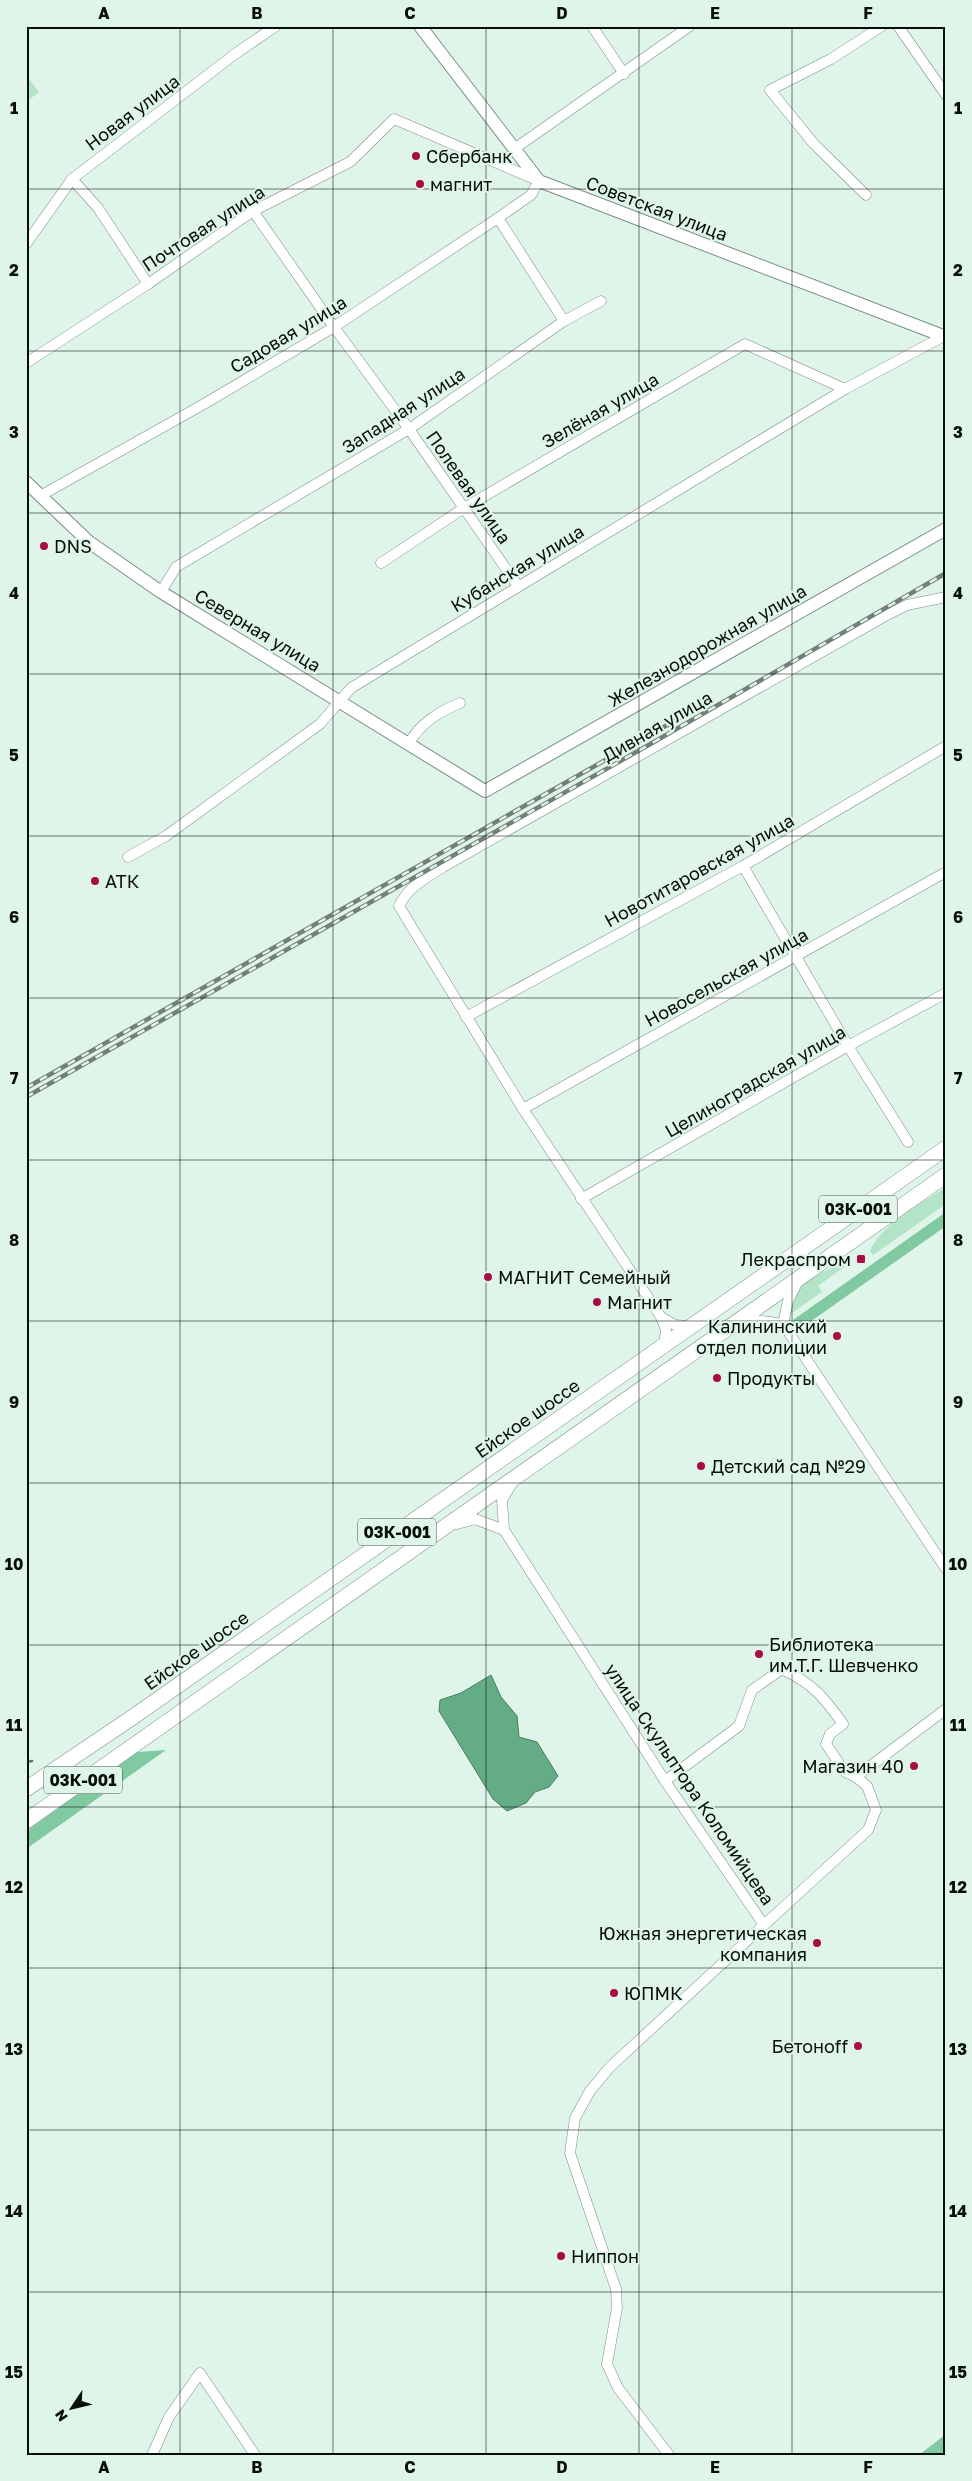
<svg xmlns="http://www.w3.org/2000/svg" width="972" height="2481" font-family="'Golos Text',sans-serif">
	<rect width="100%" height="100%" fill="#e0f5e9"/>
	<g fill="#b3e4c8">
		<polygon points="26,75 39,92 26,102"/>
		<path d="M946,1187V1204L873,1255L870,1251C880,1225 923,1202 946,1187Z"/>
		<path d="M846,1262L848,1264L818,1286L822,1292L789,1315C791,1309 791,1302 794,1296C801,1280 831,1268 846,1262Z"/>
	</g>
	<g fill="#80c9a1">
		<polygon points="946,1212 946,1226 800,1329 793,1320"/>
		<polygon points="166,1750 26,1849 26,1831 137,1752"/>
		<polygon points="946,2434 946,2455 919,2455"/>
	</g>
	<polygon fill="#64ac85" stroke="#487d60" points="491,1675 501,1697 517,1716 519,1737 537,1742 558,1776 549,1787 535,1792 526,1803 507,1811 493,1799 439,1711 440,1700 461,1693"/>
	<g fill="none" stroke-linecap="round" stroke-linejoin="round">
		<polyline stroke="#487d60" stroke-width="2.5" points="26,1762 32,1761"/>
		<g stroke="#7a8d82" stroke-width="11">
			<g id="minor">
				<polyline points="592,26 624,74"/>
				<polyline points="898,26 946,95"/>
				<polyline points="514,149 690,26"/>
				<polyline points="72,179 98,208 148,284"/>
				<polyline points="866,195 814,144 770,90 831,59 882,26"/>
				<polyline points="253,211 334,327 409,429 518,586"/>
				<polyline points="26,244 72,179 235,54 276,26"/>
				<polyline points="564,321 601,301"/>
				<polyline points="26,363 148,284 253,211 350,162 394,119 539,181 531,195 498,218 334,327 204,404 40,496"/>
				<polyline points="381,563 464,508 745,344 845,389"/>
				<polyline points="161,592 176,567 409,429 564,321 498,218"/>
				<path d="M409,743C421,723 438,712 460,703"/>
				<polyline points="128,857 166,836 320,724 351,688 845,389 944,336"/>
				<polyline points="743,866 848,1046 908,1142"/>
				<polyline points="466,1017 743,866 946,746"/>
				<polyline points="523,1109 946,872"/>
				<polyline points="581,1199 848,1046 946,993"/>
				<polyline points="661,1317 675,1325 690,1326"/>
				<polyline points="783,1324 788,1301 798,1281"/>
				<path d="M739,1326C752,1317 769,1322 783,1324L946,1569"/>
				<path d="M664,1345L666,1330L661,1317L523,1109L399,906C408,887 426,878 443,867L887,615L907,605L946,597"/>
				<polyline points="457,1524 475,1519 504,1530 665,1781 764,1925 610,2067 590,2091 575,2118 570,2153 616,2289 617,2308 607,2364 618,2388 669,2455"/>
				<polyline points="504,1530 502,1500 513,1482"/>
				<path d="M665,1781L739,1726L752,1690L782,1669C813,1684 823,1696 843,1724L830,1734L826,1744L845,1772L856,1777L946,1709"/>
				<polyline points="764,1925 868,1830 876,1810 867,1786 856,1777"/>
				<polyline points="152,2455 169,2417 200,2373 255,2455"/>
			</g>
		</g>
		<g stroke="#7a8d82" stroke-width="14">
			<g id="tertiary">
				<polyline points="420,26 539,181 946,337"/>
				<polyline points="26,482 89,542 161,592 485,791 946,529"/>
			</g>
		</g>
		<g stroke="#7a8d82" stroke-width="16">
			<g id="primary">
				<polyline points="26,1789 130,1719 946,1148"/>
				<polyline points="26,1821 946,1175"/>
			</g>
		</g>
		<use href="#minor" stroke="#fff" stroke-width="10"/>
		<use href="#tertiary" stroke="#fff" stroke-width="12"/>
		<use href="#primary" stroke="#fff" stroke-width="15"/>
		<g stroke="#728078" stroke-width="4.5">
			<g id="rail">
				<polyline points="26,1088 692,711"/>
				<polyline points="26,1097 654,742 946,573"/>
			</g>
		</g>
		<use href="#rail" stroke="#e0f5e9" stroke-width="2.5" stroke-dasharray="8" stroke-linecap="butt"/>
	</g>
	<path fill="none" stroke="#080f0b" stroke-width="1" stroke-opacity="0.55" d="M180,26V2455M333,26V2455M486,26V2455M639,26V2455M792,26V2455M26,189H946M26,351H946M26,513H946M26,674H946M26,836H946M26,998H946M26,1160H946M26,1321H946M26,1483H946M26,1645H946M26,1807H946M26,1968H946M26,2130H946M26,2292H946"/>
	<g fill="#a50d43" stroke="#e0f5e9" stroke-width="2">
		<circle cx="416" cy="156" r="5"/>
		<circle cx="420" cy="184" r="5"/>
		<circle cx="44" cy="546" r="5"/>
		<circle cx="95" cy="881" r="5"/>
		<rect x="856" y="1254" width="10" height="10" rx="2.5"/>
		<circle cx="488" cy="1277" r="5"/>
		<circle cx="597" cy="1302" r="5"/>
		<circle cx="837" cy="1336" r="5"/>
		<circle cx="717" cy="1378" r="5"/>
		<circle cx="701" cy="1466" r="5"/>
		<circle cx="759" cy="1654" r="5"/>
		<circle cx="914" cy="1766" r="5"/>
		<circle cx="817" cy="1943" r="5"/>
		<circle cx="614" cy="1993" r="5"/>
		<circle cx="858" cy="2046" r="5"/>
		<circle cx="561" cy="2256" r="5"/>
	</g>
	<g text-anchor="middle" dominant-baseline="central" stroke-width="4" stroke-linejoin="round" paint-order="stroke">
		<g fill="#e0f5e9" stroke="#49544e" stroke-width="1">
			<rect x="819" y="1195.5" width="78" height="27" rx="4"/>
			<rect x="358" y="1518.5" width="78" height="27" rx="4"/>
			<rect x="44" y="1766.5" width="78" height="27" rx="4"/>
		</g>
		<g font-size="16" font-weight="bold" fill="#080f0b">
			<text x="858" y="1209">03К-001</text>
			<text x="397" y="1532">03К-001</text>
			<text x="83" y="1780">03К-001</text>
		</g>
		<g font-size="18" fill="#080f0b" stroke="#e0f5e9">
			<text transform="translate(132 112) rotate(-37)">Новая улица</text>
			<text transform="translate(657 208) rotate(21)">Советская улица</text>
			<text transform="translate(203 228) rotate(-33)">Почтовая улица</text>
			<text transform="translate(288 334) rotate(-31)">Садовая улица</text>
			<text transform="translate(403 410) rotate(-33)">Западная улица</text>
			<text transform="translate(600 410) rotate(-30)">Зелёная улица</text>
			<text transform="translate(469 487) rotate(55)">Полевая улица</text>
			<text transform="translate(517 568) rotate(-31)">Кубанская улица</text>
			<text transform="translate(258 630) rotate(31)">Северная улица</text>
			<text transform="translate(707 645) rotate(-30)">Железнодорожная улица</text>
			<text transform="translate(657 726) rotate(-30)">Дивная улица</text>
			<text transform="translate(699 870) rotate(-29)">Новотитаровская улица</text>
			<text transform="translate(726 977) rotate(-29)">Новосельская улица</text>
			<text transform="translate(755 1081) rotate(-30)">Целиноградская улица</text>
			<text transform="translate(527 1418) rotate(-35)">Ейское шоссе</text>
			<text transform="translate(196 1650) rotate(-35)">Ейское шоссе</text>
			<text transform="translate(690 1784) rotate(56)">улица Скульптора Коломийцева</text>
		</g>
		<g font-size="18" fill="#080f0b" stroke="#e0f5e9" text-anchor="start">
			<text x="426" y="156">Сбербанк</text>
			<text x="430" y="184">магнит</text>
			<text x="54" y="546">DNS</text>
			<text x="105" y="881">АТК</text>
			<text x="851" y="1259" text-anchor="end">Лекраспром</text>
			<text x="498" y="1277">МАГНИТ Семейный</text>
			<text x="607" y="1302">Магнит</text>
			<text x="827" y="1326" text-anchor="end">Калининский<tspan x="827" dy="21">отдел полиции</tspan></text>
			<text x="727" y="1378">Продукты</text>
			<text x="711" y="1466">Детский сад №29</text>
			<text x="769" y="1644">Библиотека<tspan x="769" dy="21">им.Т.Г. Шевченко</tspan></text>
			<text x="904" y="1766" text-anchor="end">Магазин 40</text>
			<text x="807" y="1933" text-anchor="end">Южная энергетическая<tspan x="807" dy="21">компания</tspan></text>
			<text x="624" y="1993">ЮПМК</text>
			<text x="848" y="2046" text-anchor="end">Бетонoff</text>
			<text x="571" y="2256">Ниппон</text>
		</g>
	</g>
	<rect width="972" height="2481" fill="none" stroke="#e0f5e9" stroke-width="55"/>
	<g transform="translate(72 2408) rotate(235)" stroke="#e0f5e9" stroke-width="4" paint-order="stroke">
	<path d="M0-4L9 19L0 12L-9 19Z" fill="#080f0b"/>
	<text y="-8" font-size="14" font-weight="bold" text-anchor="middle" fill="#080f0b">N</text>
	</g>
	<rect x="28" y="28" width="916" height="2426" fill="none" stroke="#080f0b" stroke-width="2"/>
	<g font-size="16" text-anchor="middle" font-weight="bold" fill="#080f0b">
		<text x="104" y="19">A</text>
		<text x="257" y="19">B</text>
		<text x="410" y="19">C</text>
		<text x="562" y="19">D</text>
		<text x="715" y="19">E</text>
		<text x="868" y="19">F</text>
		<text x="14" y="114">1</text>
		<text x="958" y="114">1</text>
		<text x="14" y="276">2</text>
		<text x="958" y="276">2</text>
		<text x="14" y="438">3</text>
		<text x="958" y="438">3</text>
		<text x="14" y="599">4</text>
		<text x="958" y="599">4</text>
		<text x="14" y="761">5</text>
		<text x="958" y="761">5</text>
		<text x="14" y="923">6</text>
		<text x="958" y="923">6</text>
		<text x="14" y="1084">7</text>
		<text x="958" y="1084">7</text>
		<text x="14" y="1246">8</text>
		<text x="958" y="1246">8</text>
		<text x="14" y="1408">9</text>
		<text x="958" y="1408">9</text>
		<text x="14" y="1570">10</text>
		<text x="958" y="1570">10</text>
		<text x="14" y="1731">11</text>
		<text x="958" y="1731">11</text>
		<text x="14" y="1893">12</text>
		<text x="958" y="1893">12</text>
		<text x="14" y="2055">13</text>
		<text x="958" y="2055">13</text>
		<text x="14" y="2217">14</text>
		<text x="958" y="2217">14</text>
		<text x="14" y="2378">15</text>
		<text x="958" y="2378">15</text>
		<text x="104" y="2473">A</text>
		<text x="257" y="2473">B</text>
		<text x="410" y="2473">C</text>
		<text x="562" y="2473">D</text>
		<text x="715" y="2473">E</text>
		<text x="868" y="2473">F</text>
	</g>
</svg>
